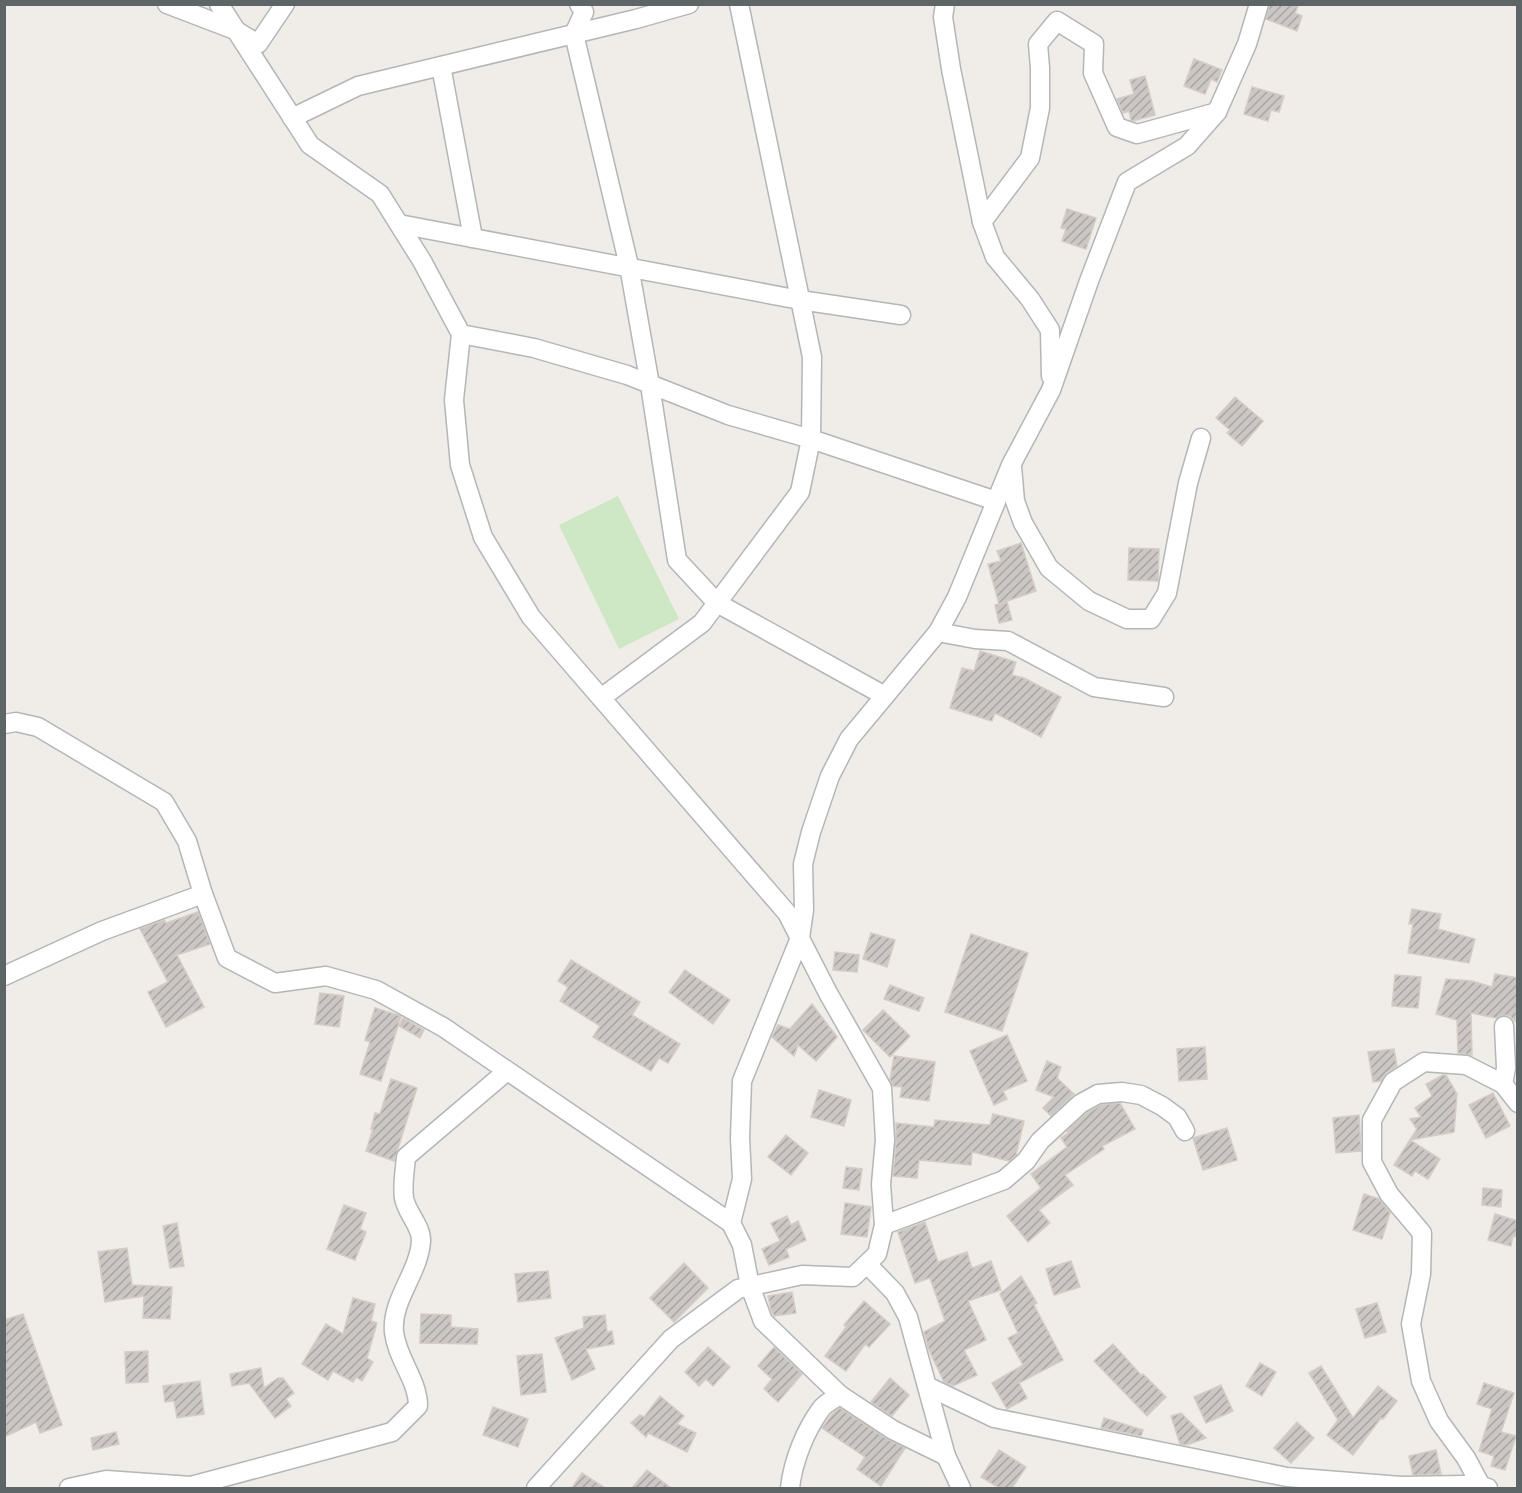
<svg xmlns="http://www.w3.org/2000/svg" width="1522" height="1493" font-family="'DejaVu Sans',sans-serif">
	<defs>
		<pattern id="building-hatch" width="6" height="6" patternUnits="userSpaceOnUse" patternTransform="scale(1.5)"><rect width="6" height="6" fill="#ccc7c4"/><path d="M-1 1l2-2M0 6l6-6M5 7l2-2" fill="none" stroke="#a9a5a3"/></pattern>
	</defs>
	<rect width="100%" height="100%" fill="#f0ece7"/>
	<polygon fill="#cee7c4" points="618,496 679,619 619,649 559,525"/>
	<g fill="url(#building-hatch)" stroke="#d5ccc5" stroke-width="1.5">
		<polygon points="1270,4 1299,4 1295,13 1302,16 1297,31 1266,19"/>
		<polygon points="1194,59 1222,70 1217,82 1211,79 1205,94 1184,86"/>
		<polygon points="1145,76 1155,115 1133,121 1131,120 1129,111 1123,113 1117,99 1134,94 1130,80"/>
		<polygon points="1252,87 1284,96 1279,112 1271,110 1268,121 1244,114"/>
		<polygon points="1067,209 1096,218 1086,249 1062,241 1066,229 1061,228"/>
		<polygon points="1235,397 1263,421 1242,446 1227,433 1230,430 1216,418"/>
		<polygon points="1021,543 1036,591 999,604 988,564 1001,561 997,551"/>
		<polygon points="1129,548 1159,549 1158,581 1128,580"/>
		<polygon points="1007,602 1012,620 999,623 995,605"/>
		<polygon points="980,651 1016,662 1012,675 1024,678 1061,697 1041,737 995,713 992,721 950,708 962,668 974,671"/>
		<polygon points="1412,909 1441,914 1438,929 1475,939 1469,963 1408,953 1413,924 1409,924"/>
		<polygon points="198,912 210,944 177,955 204,1007 166,1027 148,992 168,982 140,929 164,920 166,923"/>
		<polygon points="871,933 895,940 887,967 863,959"/>
		<polygon points="971,934 1028,953 1002,1031 945,1012"/>
		<polygon points="835,952 859,955 857,972 833,970"/>
		<polygon points="571,960 640,1002 632,1015 680,1044 668,1063 659,1058 651,1071 593,1037 600,1026 560,1001 568,987 558,981"/>
		<polygon points="685,970 730,1000 713,1024 669,992"/>
		<polygon points="1495,974 1518,978 1518,1007 1515,1021 1510,1016 1504,1015 1496,1018 1471,1013 1472,1055 1458,1053 1457,1020 1436,1014 1446,979 1472,981 1492,987"/>
		<polygon points="1395,975 1421,977 1418,1008 1392,1006"/>
		<polygon points="890,985 924,998 919,1011 884,999"/>
		<polygon points="320,993 344,996 339,1027 315,1024"/>
		<polygon points="812,1004 837,1037 816,1061 798,1045 794,1056 772,1037 778,1025 790,1029"/>
		<polygon points="375,1008 401,1016 381,1081 360,1074 370,1042 365,1040"/>
		<polygon points="883,1010 910,1036 890,1057 863,1030"/>
		<polygon points="403,1018 424,1030 420,1038 399,1026"/>
		<polygon points="1007,1035 1027,1081 1003,1091 1007,1099 994,1105 970,1051"/>
		<polygon points="1205,1047 1207,1079 1179,1081 1177,1049"/>
		<polygon points="1394,1049 1397,1066 1386,1073 1381,1081 1373,1082 1368,1052"/>
		<polygon points="894,1056 935,1062 929,1101 900,1097 902,1087 893,1086 890,1080"/>
		<polygon points="1047,1061 1061,1067 1057,1078 1074,1094 1051,1116 1043,1108 1054,1097 1036,1090"/>
		<polygon points="1443,1075 1446,1075 1457,1094 1454,1132 1410,1140 1440,1159 1428,1179 1415,1171 1412,1176 1394,1165 1417,1129 1410,1119 1421,1117 1415,1108 1432,1096 1426,1084"/>
		<polygon points="391,1079 417,1088 394,1161 366,1151 373,1129 371,1129 375,1113 380,1114"/>
		<polygon points="819,1090 851,1100 844,1126 811,1117"/>
		<polygon points="1493,1093 1510,1126 1486,1138 1469,1105"/>
		<polygon points="1120,1103 1135,1129 1102,1146 1104,1149 1065,1175 1073,1185 1039,1210 1050,1223 1028,1242 1007,1216 1041,1188 1031,1174 1067,1147 1061,1138 1069,1132 1067,1131 1087,1113 1101,1105"/>
		<polygon points="993,1114 1024,1121 1016,1155 1009,1161 972,1152 971,1165 919,1160 917,1178 893,1176 896,1141 896,1123 934,1127 935,1120 990,1125"/>
		<polygon points="1359,1115 1361,1151 1336,1153 1333,1118"/>
		<polygon points="1227,1128 1237,1160 1203,1170 1193,1138"/>
		<polygon points="786,1135 808,1153 791,1175 768,1157"/>
		<polygon points="846,1167 862,1169 859,1190 843,1188"/>
		<polygon points="1483,1188 1502,1190 1501,1207 1482,1205"/>
		<polygon points="1364,1194 1379,1199 1390,1213 1382,1239 1353,1230"/>
		<polygon points="845,1203 871,1207 867,1237 841,1234"/>
		<polygon points="344,1205 366,1213 360,1229 366,1232 355,1260 327,1249"/>
		<polygon points="1495,1214 1518,1221 1518,1237 1513,1236 1511,1246 1488,1240"/>
		<polygon points="787,1216 791,1225 798,1221 806,1240 786,1249 789,1257 769,1265 762,1249 780,1241 771,1223"/>
		<polygon points="925,1222 938,1262 967,1252 972,1268 991,1261 1001,1290 968,1301 986,1340 964,1350 977,1375 953,1386 944,1382 929,1350 924,1332 945,1321 930,1278 915,1283 898,1232"/>
		<polygon points="177,1223 184,1266 170,1268 163,1226"/>
		<polygon points="127,1248 132,1285 172,1287 170,1319 143,1318 144,1296 105,1302 98,1252"/>
		<polygon points="1071,1261 1080,1287 1054,1295 1046,1269"/>
		<polygon points="684,1263 708,1288 674,1322 650,1298"/>
		<polygon points="548,1271 551,1298 518,1302 515,1274"/>
		<polygon points="1021,1276 1037,1303 1034,1305 1063,1360 1019,1383 1027,1398 1007,1409 992,1383 1023,1365 1008,1338 1018,1333 1000,1294"/>
		<polygon points="792,1292 796,1313 774,1316 771,1310 768,1296"/>
		<polygon points="353,1298 375,1304 371,1321 377,1323 367,1358 373,1362 362,1381 356,1377 353,1382 333,1371 328,1380 302,1364 326,1324 343,1334"/>
		<polygon points="864,1301 890,1324 869,1347 865,1344 846,1371 825,1356 846,1327 844,1325"/>
		<polygon points="1377,1303 1386,1332 1365,1338 1356,1309"/>
		<polygon points="23,1314 62,1425 40,1433 36,1422 4,1437 4,1320"/>
		<polygon points="421,1314 451,1315 451,1327 478,1329 477,1344 420,1343"/>
		<polygon points="605,1315 607,1332 612,1331 614,1344 586,1349 595,1369 572,1380 555,1338 584,1328 583,1317"/>
		<polygon points="1113,1344 1142,1376 1143,1374 1166,1397 1147,1416 1094,1361"/>
		<polygon points="708,1347 730,1367 713,1386 706,1379 699,1386 685,1372"/>
		<polygon points="774,1347 802,1374 778,1402 764,1389 772,1379 758,1366"/>
		<polygon points="148,1351 148,1382 126,1383 125,1352"/>
		<polygon points="542,1354 546,1392 521,1395 517,1356"/>
		<polygon points="1260,1363 1276,1372 1262,1396 1246,1386"/>
		<polygon points="1321,1366 1353,1418 1378,1386 1397,1401 1383,1419 1381,1418 1353,1455 1327,1435 1338,1420 1309,1373"/>
		<polygon points="261,1368 264,1388 278,1378 283,1378 294,1393 286,1399 291,1406 275,1418 249,1383 232,1386 230,1374"/>
		<polygon points="890,1378 909,1395 892,1416 871,1402"/>
		<polygon points="200,1381 204,1414 177,1418 174,1401 165,1402 163,1386"/>
		<polygon points="1484,1383 1514,1393 1501,1432 1516,1436 1505,1470 1491,1466 1494,1456 1479,1451 1492,1409 1477,1404"/>
		<polygon points="1221,1385 1233,1411 1206,1423 1194,1397"/>
		<polygon points="660,1396 684,1416 677,1424 696,1433 687,1452 648,1433 646,1437 631,1423 640,1415 644,1417"/>
		<polygon points="493,1407 528,1419 518,1447 483,1435"/>
		<polygon points="840,1408 887,1439 905,1448 881,1486 857,1469 865,1457 822,1428 833,1413"/>
		<polygon points="1181,1413 1206,1438 1187,1445 1180,1444 1171,1416"/>
		<polygon points="1104,1418 1143,1430 1141,1436 1101,1428"/>
		<polygon points="1297,1422 1314,1438 1291,1463 1274,1448"/>
		<polygon points="116,1432 119,1444 93,1450 91,1438"/>
		<polygon points="999,1450 1026,1467 1012,1488 999,1488 981,1477"/>
		<polygon points="1436,1450 1441,1474 1413,1475 1409,1456"/>
		<polygon points="647,1470 671,1488 632,1488"/>
		<polygon points="582,1473 605,1488 572,1488"/>
	</g>
	<g fill="none" stroke-linecap="round" stroke-linejoin="round">
		<g stroke="#b2b7b9" stroke-width="21">
			<g id="minor">
				<polyline points="167,4 235,30 258,44 285,4"/>
				<polyline points="219,4 310,145 380,194 422,261 461,334 454,400 460,465 483,537 531,617 787,913 828,993 882,1088 885,1140 881,1184 884,1225 877,1254 853,1277 802,1275 738,1289 671,1339 536,1488"/>
				<polyline points="579,4 584,12 574,34 629,266 650,385 677,560 717,603 885,696"/>
				<polyline points="945,4 943,17 951,69 982,222 995,257 1030,299 1050,330 1051,376"/>
				<polyline points="441,66 473,238"/>
				<polyline points="292,118 358,86 636,19 689,4"/>
				<polyline points="982,222 1030,158 1040,108 1040,68 1038,44 1057,21 1094,44 1093,73 1117,127 1137,134 1217,112"/>
				<polyline points="399,224 800,300 901,315"/>
				<polyline points="461,334 534,348 627,375 728,415 811,439 996,501"/>
				<polyline points="1012,467 1015,501 1023,523 1049,568 1089,601 1127,619 1151,619 1167,593 1188,483 1201,438"/>
				<polyline points="938,632 975,639 1008,641 1094,687 1164,697"/>
				<polyline points="601,698 702,623 800,492 811,439 812,357 739,4"/>
				<polyline points="4,724 16,722 38,727 164,802 187,841 203,894 227,958 275,983 326,976 376,990 443,1027 731,1223 742,1179 740,1138 742,1081 800,938 804,910 803,864 811,832 830,776 849,739 938,632 957,597 1011,465 1051,390 1089,281 1127,182 1187,146 1217,112 1247,44 1259,4"/>
				<polyline points="4,976 102,931 203,894"/>
				<polyline points="1503,1084 1506,1068 1504,1026"/>
				<polyline points="731,1223 742,1245 750,1286 763,1321 840,1395 893,1430 946,1456"/>
				<polyline points="884,1225 1004,1180 1026,1161 1040,1141 1080,1104 1098,1094 1122,1092 1141,1095 1162,1106 1177,1117 1185,1131"/>
				<polyline points="867,1264 895,1293 908,1317 946,1456 961,1488"/>
				<polyline points="929,1387 994,1418 1287,1477 1401,1486 1465,1485 1481,1486 1488,1488"/>
				<path d="M191,1486L392,1432L418,1406C418,1380 397,1359 394,1332C391,1300 419,1273 421,1241C422,1227 406,1212 404,1198C402,1185 405,1170 406,1157L507,1071"/>
				<polyline points="1481,1486 1466,1458 1439,1421 1421,1381 1411,1324 1421,1274 1422,1233 1389,1194 1372,1162 1372,1120 1393,1082 1424,1062 1466,1065 1503,1084 1518,1103"/>
				<polyline points="69,1488 106,1480 191,1486 193,1488"/>
				<path d="M790,1488C793,1461 805,1431 821,1409C825,1403 834,1399 840,1395"/>
			</g>
		</g>
		<use href="#minor" stroke="#fff" stroke-width="18"/>
	</g>
	<rect width="1522" height="1493" fill="none" stroke="#5e6567" stroke-width="12"/>
</svg>
